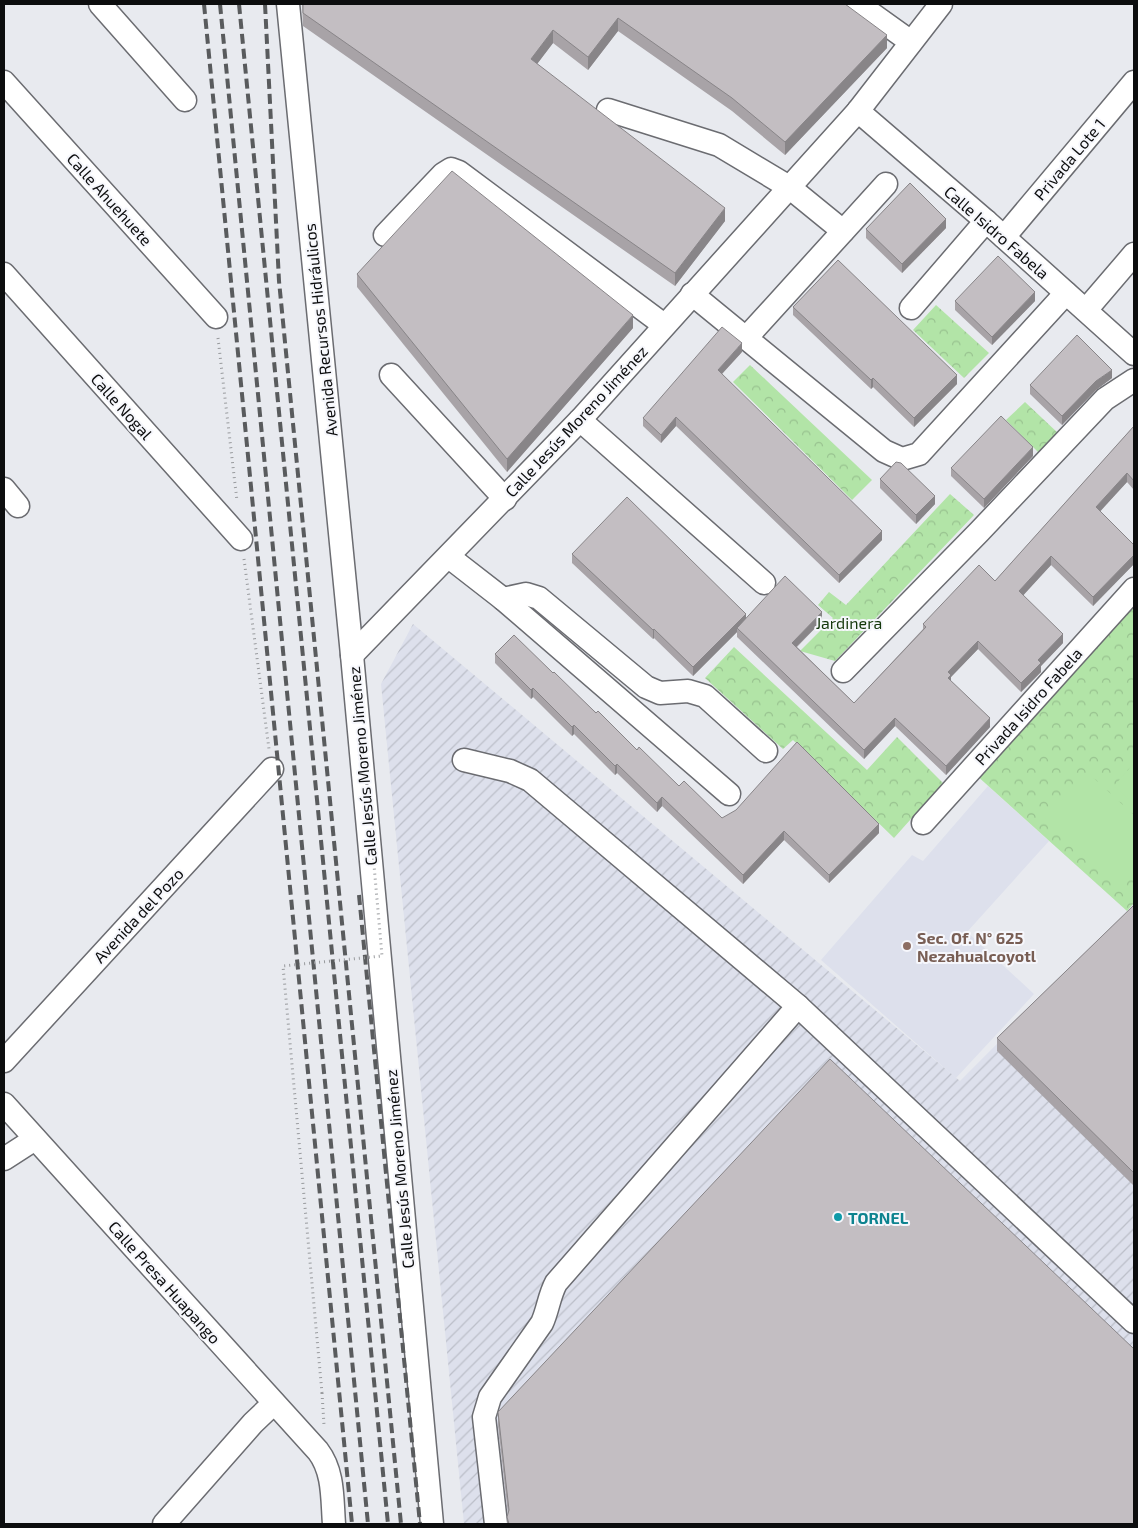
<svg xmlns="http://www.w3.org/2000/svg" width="1138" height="1528" font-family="'Exo 2',sans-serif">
	<defs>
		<pattern id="industrial-furrows" width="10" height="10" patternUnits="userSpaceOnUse" patternTransform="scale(1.25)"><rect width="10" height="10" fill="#dde0ec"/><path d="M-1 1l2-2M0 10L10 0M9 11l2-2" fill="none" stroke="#bcbfc9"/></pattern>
		<pattern id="park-crowns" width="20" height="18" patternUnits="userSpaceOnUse" patternTransform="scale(1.25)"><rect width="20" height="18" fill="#b2e4a7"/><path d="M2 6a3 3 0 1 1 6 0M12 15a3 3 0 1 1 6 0" fill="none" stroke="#98c28f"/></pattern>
	</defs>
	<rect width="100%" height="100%" fill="#e8eaef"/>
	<polygon fill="#dde0ec" points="988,786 1049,841 967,932 1034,994 956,1078 821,960 912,855 923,861"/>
	<polygon fill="url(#industrial-furrows)" points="413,624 960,1081 1134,906 1134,1524 464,1524 381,684"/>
	<g fill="url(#park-crowns)">
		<polygon points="936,305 989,353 964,378 913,330"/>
		<polygon points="750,365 872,480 852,500 733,382"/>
		<polygon points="1025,402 1059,434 1040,454 1006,420"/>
		<polygon points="950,494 974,515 835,661 800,651 833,618 818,605 829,592 846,605"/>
		<polygon points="1134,601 1134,903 1127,911 975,774"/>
		<polygon points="734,647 867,770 897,737 943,783 894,838 793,740 783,749 705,678"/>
	</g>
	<g fill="#b2e4a7">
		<polygon points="1134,763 1134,804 1114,786"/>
		<polygon points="1087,772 1134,815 1134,869 1119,885 1045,819"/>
	</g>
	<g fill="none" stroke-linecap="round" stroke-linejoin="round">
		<g stroke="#6b6c71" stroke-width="25">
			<g id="minor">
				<polyline points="100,4 185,100"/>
				<polyline points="288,4 352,655 432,1524"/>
				<polyline points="858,4 911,42"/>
				<polyline points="4,82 216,317"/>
				<polyline points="608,110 719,145 789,187 843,231"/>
				<polyline points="858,111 986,221 1134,354"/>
				<polyline points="385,235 443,174 451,169 459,172 664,325"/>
				<polyline points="1004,237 1134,82"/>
				<polyline points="4,274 241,539"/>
				<polyline points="692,294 884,451 902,459 919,454 1066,293"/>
				<polyline points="911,308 986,221"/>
				<polyline points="1086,310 1134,254"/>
				<polyline points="747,337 886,184"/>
				<polyline points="391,375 505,499"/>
				<polyline points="580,420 764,583"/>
				<polyline points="4,489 18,506"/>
				<polyline points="449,557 503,599 729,794"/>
				<polyline points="503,599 526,594 539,598 646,687 660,693 688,691 705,696 766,751"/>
				<polyline points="352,655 580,420 858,111 941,4"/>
				<polyline points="843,671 979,532 1105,399 1134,380"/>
				<polyline points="464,760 510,771 530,780 798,1006 1134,1322"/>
				<polyline points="923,823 1134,589"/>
				<polyline points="4,1061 272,769"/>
				<path d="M4,1104L318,1451C334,1472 332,1499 334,1524"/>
				<polyline points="4,1159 35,1139"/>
				<polyline points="164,1524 253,1423 274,1403"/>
				<path d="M496,1524L484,1417L490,1397L542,1323C548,1310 549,1296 556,1283L798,1006"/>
			</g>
		</g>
		<g stroke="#989a9d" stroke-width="3" stroke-dasharray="1 4" stroke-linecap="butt">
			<polyline points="218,338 237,501"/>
			<polyline points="244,559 269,749"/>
			<polyline points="322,1393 324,1425"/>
		</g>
		<use href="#minor" stroke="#fff" stroke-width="22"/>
		<g stroke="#595b5d" stroke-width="4" stroke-dasharray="10 5" stroke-linecap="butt">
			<polyline points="204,4 352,1524"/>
			<polyline points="220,4 368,1524"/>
			<polyline points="239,4 388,1524"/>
			<polyline points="265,4 279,281 401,1524"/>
			<polyline points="359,895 420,1524"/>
		</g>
		<polyline stroke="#989a9d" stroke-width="3" stroke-dasharray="1 4" stroke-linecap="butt" points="322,1393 283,966 382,956 363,740"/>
	</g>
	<g fill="#a8a3a7">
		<polygon points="302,4 845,4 887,48 785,155 732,111 618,31 588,70 553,43 537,64 725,221 675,286 303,26"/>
		<polygon points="946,228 902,273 866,238 866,229"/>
		<polygon points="357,274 633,328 507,472 357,287"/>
		<polygon points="955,301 1035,301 992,345 955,310"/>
		<polygon points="793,307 957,384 914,427 873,387 871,389 793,315"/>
		<polygon points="742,352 722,374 882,540 839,583 676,426 661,443 643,426 643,418"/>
		<polygon points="1112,378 1096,390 1062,425 1030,394 1030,385"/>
		<polygon points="1134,426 1134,490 1127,482 1100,511 1134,545 1134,564 1093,606 1051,565 1023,595 1063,643 1041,666 1041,672 1021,692 978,649 951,677 951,681 990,727 946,775 895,726 864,759 737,637 737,632 693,676 654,638 653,639 572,563 572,554 746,619 822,621 797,647 854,703 923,629 923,624 995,581"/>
		<polygon points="1033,456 984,508 951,476 951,468"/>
		<polygon points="880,479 935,504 916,524 880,488"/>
		<polygon points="495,654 553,673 637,750 679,786 722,818 879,833 829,883 784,840 743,884 662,806 657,812 617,773 615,775 574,734 572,736 533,697 531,699 495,663"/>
		<polygon points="1134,905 1134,1186 997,1051 997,1038"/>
		<polygon points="498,1412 1134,1524 507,1524 508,1514 498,1425"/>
	</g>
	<g fill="#888588">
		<polygon points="618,18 618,31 588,70 588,57"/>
		<polygon points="553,30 553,43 531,72 531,59"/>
		<polygon points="887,35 887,48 785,155 785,142"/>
		<polygon points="725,208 725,221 675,286 675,273"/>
		<polygon points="946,219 946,228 902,273 902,264"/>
		<polygon points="1035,292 1035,301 992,345 992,337"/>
		<polygon points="633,315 633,328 507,472 507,459"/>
		<polygon points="742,343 742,352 718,378 718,370"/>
		<polygon points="1112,370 1112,378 1096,390 1062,425 1062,416 1096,381"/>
		<polygon points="957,375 957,384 914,427 914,418"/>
		<polygon points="873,378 873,387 871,389 871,380"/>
		<polygon points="676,417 676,426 661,443 661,435"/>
		<polygon points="1033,447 1033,456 984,508 984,499"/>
		<polygon points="1127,473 1127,482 1096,516 1096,507"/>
		<polygon points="935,496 935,504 916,524 916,515"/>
		<polygon points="882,531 882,540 839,583 839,575"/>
		<polygon points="1134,555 1134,564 1093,606 1093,597"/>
		<polygon points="1051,556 1051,565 1019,600 1019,591"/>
		<polygon points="822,612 822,621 792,651 792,643"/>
		<polygon points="746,614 746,623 737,628 737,632 693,676 693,667"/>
		<polygon points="654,629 654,638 653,639 653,630"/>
		<polygon points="1063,634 1063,643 1041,666 1041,672 1021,692 1021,683 1038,660"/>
		<polygon points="978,641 978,649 951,677 951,683 948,686 948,672"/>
		<polygon points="533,688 533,697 531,699 531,690"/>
		<polygon points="895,718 895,726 864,759 864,750"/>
		<polygon points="990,718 990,727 946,775 946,766"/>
		<polygon points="574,725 574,734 572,736 572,727"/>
		<polygon points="617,764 617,773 615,775 615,766"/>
		<polygon points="662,797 662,806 657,812 657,803"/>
		<polygon points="879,824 879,833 829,883 829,875"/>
		<polygon points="784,831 784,840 743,884 743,875"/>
	</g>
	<g fill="#c3bec2" stroke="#888588">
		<polygon points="303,4 845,4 887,35 785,142 732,98 618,18 588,57 553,30 531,59 725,208 675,273 303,13"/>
		<polygon points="452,171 633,315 507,459 357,274"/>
		<polygon points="910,183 946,219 902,264 866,229"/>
		<polygon points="998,256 1035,292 992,337 955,301"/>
		<polygon points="838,260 957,375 914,418 873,378 871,380 793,307"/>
		<polygon points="722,327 742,343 718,370 882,531 839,575 676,417 661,435 643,418"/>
		<polygon points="1077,335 1112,370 1096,381 1062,416 1030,385"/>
		<polygon points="1001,416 1033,447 984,499 951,468"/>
		<polygon points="1134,426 1134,481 1127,473 1096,507 1134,545 1134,555 1093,597 1051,556 1019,591 1063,634 1038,660 1041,663 1021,683 978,641 948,672 951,675 948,678 990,718 946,766 895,718 864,750 737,628 785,576 822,612 792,643 854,703 926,627 923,624 979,565 995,581"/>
		<polygon points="896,462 901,463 935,496 916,515 880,479"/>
		<polygon points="627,497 746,614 693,667 654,629 653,630 572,554"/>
		<polygon points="514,635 553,673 554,672 596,713 598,711 637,750 639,747 679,786 684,781 722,818 736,810 797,742 879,824 829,875 784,831 743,875 662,797 657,803 617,764 615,766 574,725 572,727 533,688 531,690 495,654"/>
		<polygon points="1134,905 1134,1173 997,1038"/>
		<polygon points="830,1059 1134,1349 1134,1524 509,1524 507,1517 509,1510 498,1412"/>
	</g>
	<circle fill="#8d6e63" stroke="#f6f7fc" stroke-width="2" cx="907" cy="946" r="5"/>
	<circle fill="#0f9aa8" stroke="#f6f7fc" stroke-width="2" cx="838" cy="1217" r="5"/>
	<g text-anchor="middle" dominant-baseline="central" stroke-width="4" stroke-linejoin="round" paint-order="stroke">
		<g font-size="16" fill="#0c0d0e" stroke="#f6f7fc">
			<text transform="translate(1069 159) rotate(-50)">Privada Lote 1</text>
			<text transform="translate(110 199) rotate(48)">Calle Ahuehuete</text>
			<text transform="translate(997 232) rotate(41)">Calle Isidro Fabela</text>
			<text transform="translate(320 330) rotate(-96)">Avenida Recursos Hidráulicos</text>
			<text transform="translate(122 406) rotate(48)">Calle Nogal</text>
			<text transform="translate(576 421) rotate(-47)">Calle Jesús Moreno Jiménez</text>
			<text transform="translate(1028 706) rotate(-48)">Privada Isidro Fabela</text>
			<text transform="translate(362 766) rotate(-95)">Calle Jesús Moreno Jiménez</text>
			<text transform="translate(138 915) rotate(-47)">Avenida del Pozo</text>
			<text transform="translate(399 1169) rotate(-95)">Calle Jesús Moreno Jiménez</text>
			<text transform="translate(165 1282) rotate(48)">Calle Presa Huapango</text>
		</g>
		<g font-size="16" fill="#14370b" stroke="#f6f7fc">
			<text x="849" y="622">Jardinera</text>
		</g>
		<g font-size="16" font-weight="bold" fill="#785e54" stroke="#f6f7fc" text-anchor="start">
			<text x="917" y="937">Sec. Of. N° 625<tspan x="917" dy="18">Nezahualcoyotl</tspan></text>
		</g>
		<g font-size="16" font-weight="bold" fill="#0d838f" stroke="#f6f7fc" text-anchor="start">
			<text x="848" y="1217">TORNEL</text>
		</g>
	</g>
	<rect width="1138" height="1528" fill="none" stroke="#0c0d0e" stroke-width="10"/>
</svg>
